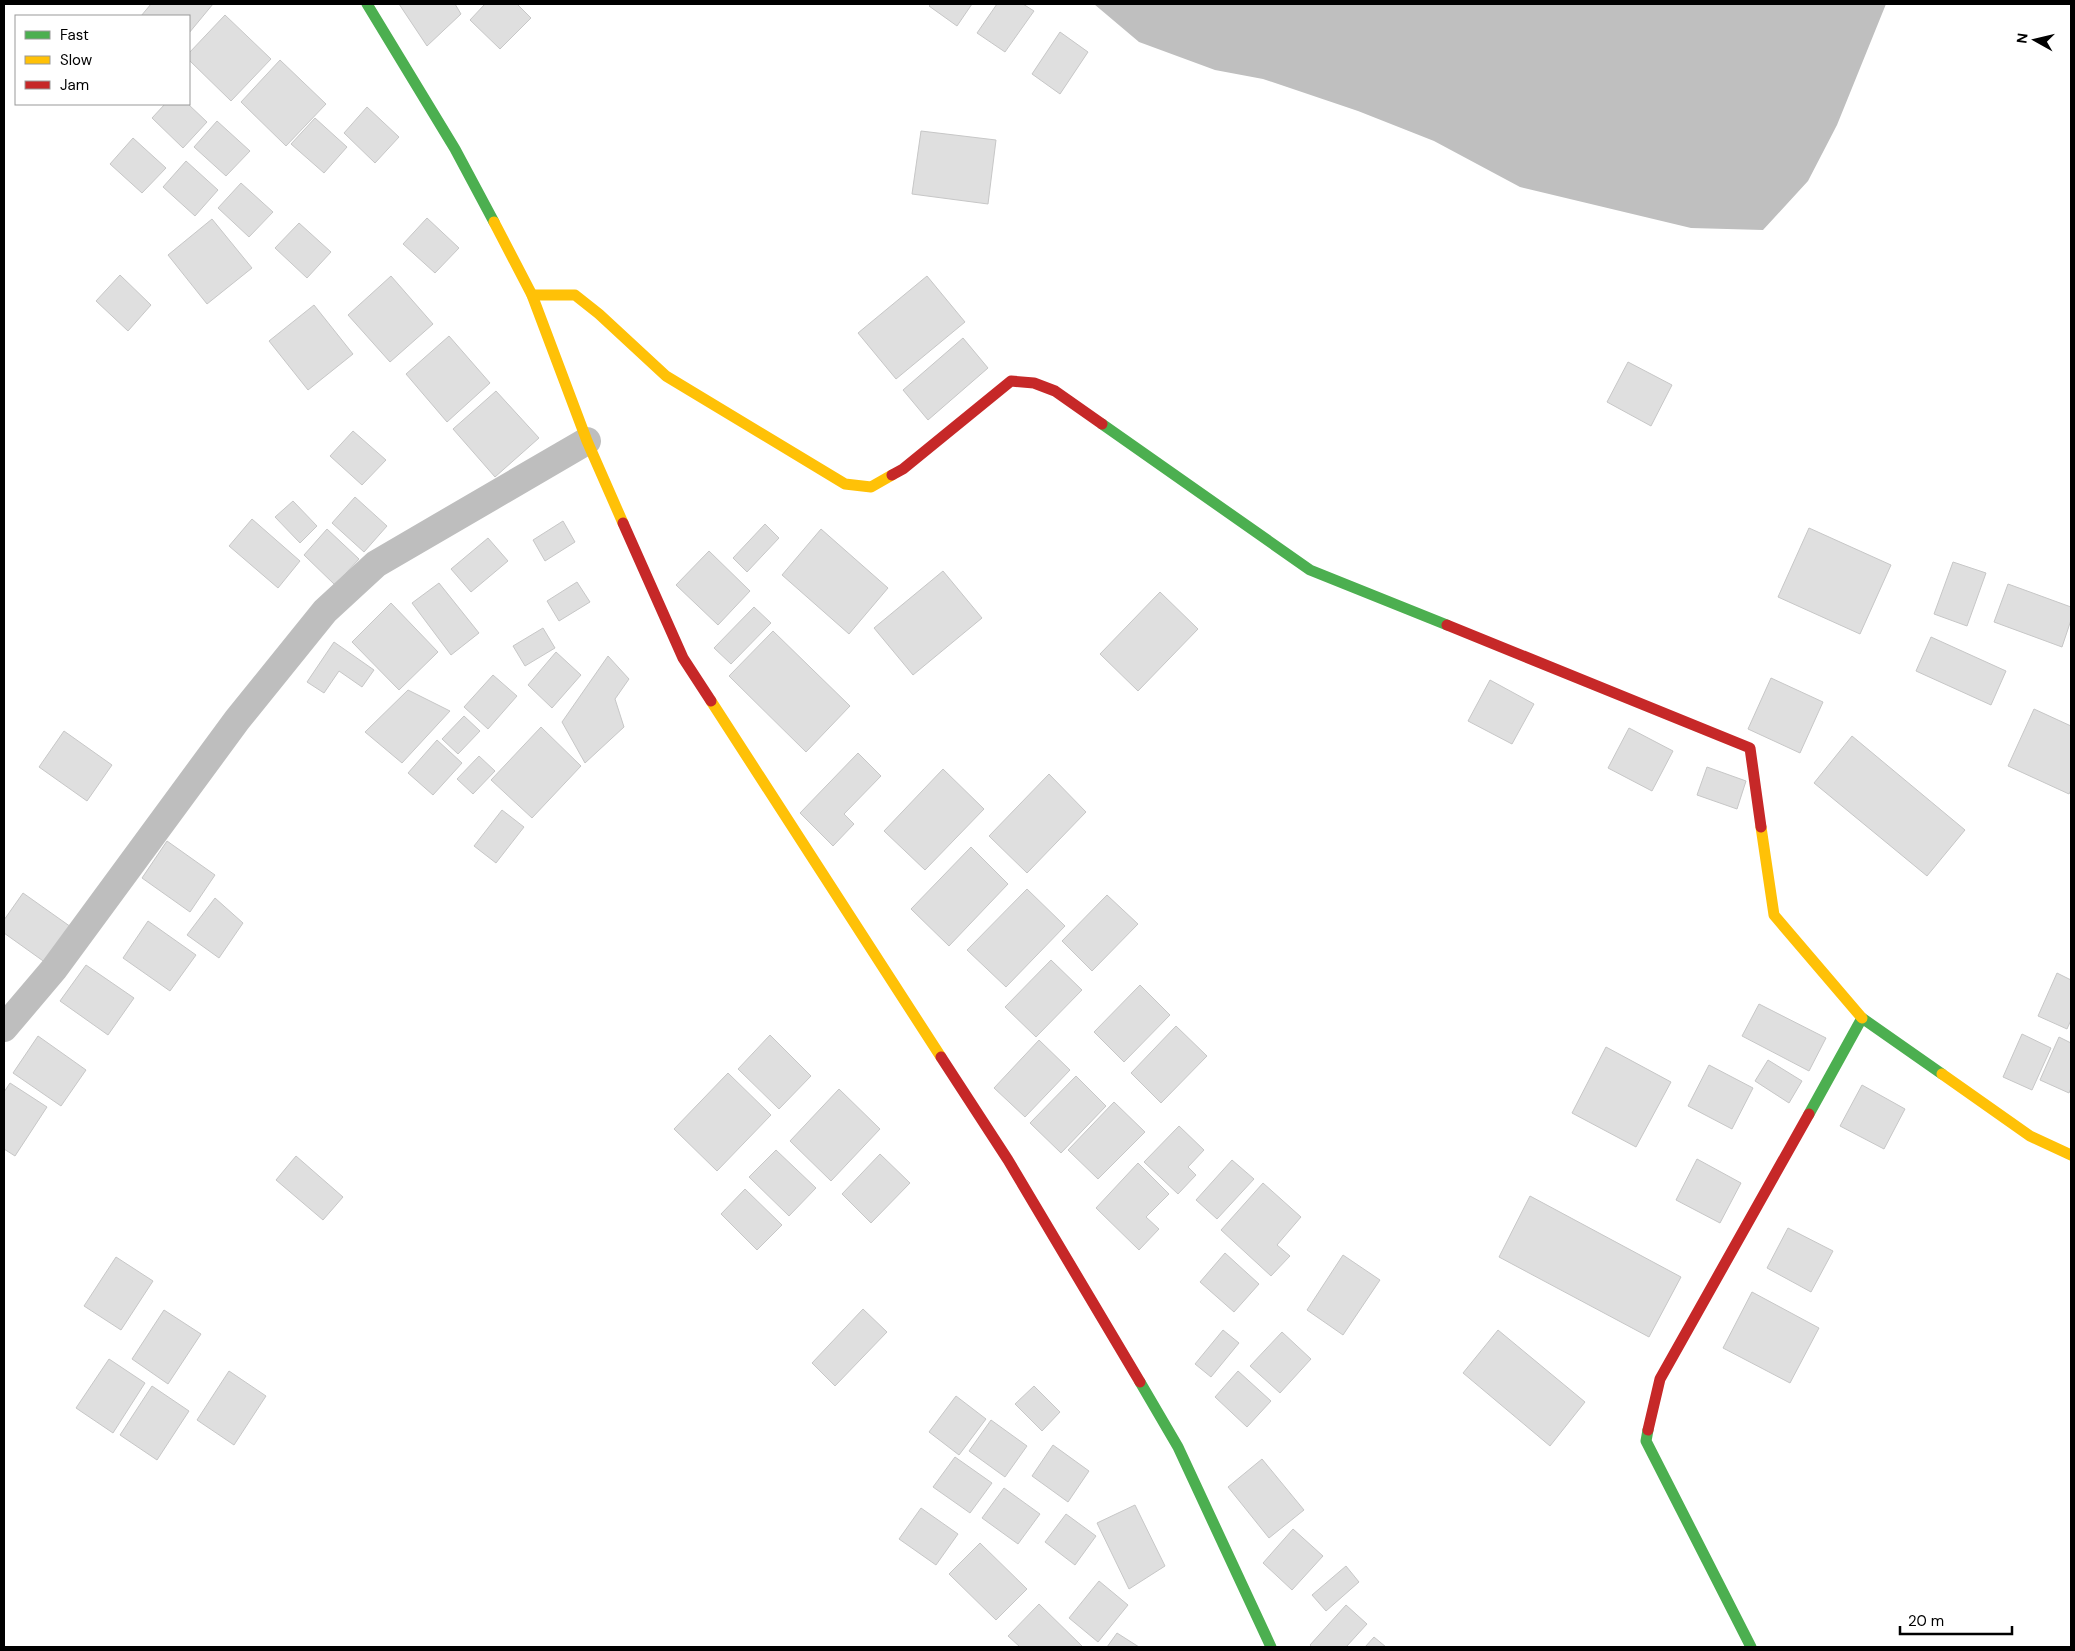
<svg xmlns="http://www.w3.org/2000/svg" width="2075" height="1651" font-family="'DM Sans',sans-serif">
	<rect width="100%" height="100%" fill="#fff"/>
	<polygon fill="#bfbfbf" points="1094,4 1886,4 1837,125 1808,181 1763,230 1691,228 1520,187 1434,141 1358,111 1263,79 1215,70 1139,42"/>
	<g fill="#dfdfdf" stroke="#c7c7c7">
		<polygon points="151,4 213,4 189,33 189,16 141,16"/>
		<polygon points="399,4 455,4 461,14 427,46"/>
		<polygon points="485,4 517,4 531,18 500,49 470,20"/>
		<polygon points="931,4 972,4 957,26 929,6"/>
		<polygon points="997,4 1023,4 1034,11 1005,52 977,33"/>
		<polygon points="225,15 271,59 231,101 189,60 189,53"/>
		<polygon points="1060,32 1088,52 1060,94 1032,74"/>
		<polygon points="280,60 326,104 286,146 241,102"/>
		<polygon points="165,104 188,104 207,122 183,148 152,118"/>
		<polygon points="367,107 399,137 375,163 344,133"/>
		<polygon points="315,118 347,147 324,173 291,144"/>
		<polygon points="217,121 250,151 226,176 194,147"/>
		<polygon points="921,131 996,140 988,204 912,194"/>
		<polygon points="133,138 166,168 142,193 110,164"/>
		<polygon points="186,161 218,190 195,216 163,187"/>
		<polygon points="241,183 273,212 249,237 218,208"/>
		<polygon points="427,218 459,248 435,273 403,244"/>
		<polygon points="212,219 252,268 207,304 168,255"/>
		<polygon points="299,223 331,252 307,278 275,248"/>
		<polygon points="120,275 151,305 128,331 96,301"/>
		<polygon points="391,276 433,324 390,362 348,315"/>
		<polygon points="927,276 965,322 896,379 858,333"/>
		<polygon points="314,305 353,354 308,390 269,341"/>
		<polygon points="449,336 490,383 447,422 406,374"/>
		<polygon points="963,338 988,368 928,420 903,390"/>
		<polygon points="1628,362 1672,385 1651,426 1607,402"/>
		<polygon points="496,391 539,438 495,477 453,429"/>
		<polygon points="353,431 386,460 362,485 330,456"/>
		<polygon points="355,497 387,526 364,552 332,523"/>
		<polygon points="293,501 317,526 300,543 275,517"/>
		<polygon points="252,519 300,561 278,588 229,546"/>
		<polygon points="563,521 575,542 545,561 533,540"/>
		<polygon points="765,524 779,538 747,572 733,558"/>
		<polygon points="1809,528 1891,565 1860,634 1778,597"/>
		<polygon points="327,529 359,559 335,585 304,555"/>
		<polygon points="821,529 888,588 849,634 782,575"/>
		<polygon points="488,538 508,561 471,592 451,569"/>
		<polygon points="709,551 750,591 718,625 676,585"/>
		<polygon points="1953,562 1986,573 1967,626 1934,614"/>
		<polygon points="943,571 982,618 913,675 874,628"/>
		<polygon points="577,582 590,602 559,621 547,601"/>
		<polygon points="439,583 479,633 451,655 412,603"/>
		<polygon points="2008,584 2071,607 2071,620 2062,647 1994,622"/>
		<polygon points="1160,592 1198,629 1138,691 1100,654"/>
		<polygon points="391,603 438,652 399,690 352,642"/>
		<polygon points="754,607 771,623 731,664 714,648"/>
		<polygon points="543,628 555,648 525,666 513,646"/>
		<polygon points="773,631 850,706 806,752 729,676"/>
		<polygon points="1931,637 2006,671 1991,705 1916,671"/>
		<polygon points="334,642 374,670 362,687 339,671 324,693 307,682"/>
		<polygon points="556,652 581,675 552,708 528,685"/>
		<polygon points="608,656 629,679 615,699 624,727 585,763 562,722"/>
		<polygon points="493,675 517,696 488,729 464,707"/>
		<polygon points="1771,678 1823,702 1800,753 1748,729"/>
		<polygon points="1490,680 1534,704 1512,744 1468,721"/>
		<polygon points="408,690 450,711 402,763 365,732"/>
		<polygon points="2034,709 2071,726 2071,790 2069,794 2008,766"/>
		<polygon points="464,716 480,731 458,754 442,739"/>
		<polygon points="541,727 581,766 532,818 491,780"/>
		<polygon points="1629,728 1673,751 1652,791 1608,768"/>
		<polygon points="64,731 112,765 87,801 39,767"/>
		<polygon points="1852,736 1965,830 1927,876 1814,783"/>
		<polygon points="437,740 462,763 433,795 408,773"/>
		<polygon points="858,753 881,776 844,814 854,824 833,846 800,813"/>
		<polygon points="479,756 495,771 473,794 457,779"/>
		<polygon points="1707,767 1746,781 1737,809 1697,795"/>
		<polygon points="943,769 984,809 925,870 884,831"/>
		<polygon points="1049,774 1086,812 1027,873 989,836"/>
		<polygon points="502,810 524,827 496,863 474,846"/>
		<polygon points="167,841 215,875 190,912 142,878"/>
		<polygon points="971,847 1008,884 949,946 911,909"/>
		<polygon points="1027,889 1065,926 1006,987 967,950"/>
		<polygon points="23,893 71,927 46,963 4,933 4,920"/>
		<polygon points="1107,895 1138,924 1092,971 1062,941"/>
		<polygon points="215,898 243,923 219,958 187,935"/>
		<polygon points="148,921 196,955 170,991 123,958"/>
		<polygon points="1051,960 1082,990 1036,1037 1005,1007"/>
		<polygon points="86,965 134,998 108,1035 60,1001"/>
		<polygon points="2057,973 2071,980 2071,1020 2067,1029 2038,1016"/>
		<polygon points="1140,985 1170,1015 1124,1062 1094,1032"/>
		<polygon points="1759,1004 1826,1038 1809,1071 1742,1036"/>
		<polygon points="1176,1026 1207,1056 1161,1103 1131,1073"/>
		<polygon points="2022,1034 2051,1048 2032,1090 2003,1077"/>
		<polygon points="770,1035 811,1076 779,1109 738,1069"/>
		<polygon points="38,1036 86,1070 61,1106 13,1073"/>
		<polygon points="2059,1037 2071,1043 2071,1088 2069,1093 2040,1080"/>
		<polygon points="1039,1040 1070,1070 1025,1117 994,1088"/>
		<polygon points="1606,1047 1671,1082 1636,1147 1572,1113"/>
		<polygon points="1768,1060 1802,1081 1789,1103 1755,1081"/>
		<polygon points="1709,1065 1753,1088 1732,1129 1688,1106"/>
		<polygon points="728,1073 771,1115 717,1171 674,1129"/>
		<polygon points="1076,1076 1106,1106 1061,1153 1030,1123"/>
		<polygon points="10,1083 47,1107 15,1156 4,1149 4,1092"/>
		<polygon points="1862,1085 1905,1109 1884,1149 1840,1126"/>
		<polygon points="839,1089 880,1129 831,1181 790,1141"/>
		<polygon points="1114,1102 1145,1132 1098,1179 1068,1150"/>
		<polygon points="1179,1126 1204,1150 1188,1167 1196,1175 1178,1194 1144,1162"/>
		<polygon points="776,1150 816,1188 789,1216 749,1177"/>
		<polygon points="880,1154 910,1183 871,1223 842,1194"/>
		<polygon points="296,1156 343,1197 323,1220 276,1180"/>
		<polygon points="1697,1159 1741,1183 1720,1223 1676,1200"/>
		<polygon points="1232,1160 1254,1179 1217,1219 1196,1200"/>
		<polygon points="1138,1163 1169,1194 1146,1217 1159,1229 1139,1250 1096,1208"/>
		<polygon points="1263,1183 1301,1217 1277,1245 1290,1256 1271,1276 1221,1230"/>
		<polygon points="745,1189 782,1225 757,1250 721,1214"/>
		<polygon points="1530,1196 1681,1277 1649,1337 1499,1257"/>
		<polygon points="1788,1228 1833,1251 1811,1292 1767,1268"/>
		<polygon points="1225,1253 1259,1284 1234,1312 1200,1282"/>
		<polygon points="1343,1255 1380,1280 1343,1335 1307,1310"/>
		<polygon points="116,1257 153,1281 121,1330 84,1306"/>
		<polygon points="1752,1292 1819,1328 1790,1383 1723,1348"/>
		<polygon points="863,1309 887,1332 835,1386 812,1363"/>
		<polygon points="164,1310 201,1334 168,1384 132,1359"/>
		<polygon points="1223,1330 1239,1343 1211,1377 1195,1364"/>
		<polygon points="1498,1330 1585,1402 1550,1446 1463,1373"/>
		<polygon points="1282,1332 1311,1359 1280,1393 1250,1366"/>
		<polygon points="109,1359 145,1383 113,1433 76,1408"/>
		<polygon points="229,1371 266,1396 234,1445 197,1420"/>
		<polygon points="1238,1371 1271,1401 1247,1427 1215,1397"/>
		<polygon points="152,1386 189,1411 157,1460 120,1435"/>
		<polygon points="1034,1386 1060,1412 1042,1431 1015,1404"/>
		<polygon points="956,1396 986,1419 959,1455 929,1432"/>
		<polygon points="991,1420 1027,1446 1005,1477 969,1451"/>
		<polygon points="1053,1445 1089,1471 1068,1502 1032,1476"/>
		<polygon points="955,1457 992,1483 970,1513 933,1487"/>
		<polygon points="1262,1459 1304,1510 1269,1538 1228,1487"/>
		<polygon points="1004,1488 1040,1514 1018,1544 982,1518"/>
		<polygon points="1135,1505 1165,1566 1129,1589 1097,1523"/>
		<polygon points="921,1508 958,1534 936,1565 899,1539"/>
		<polygon points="1066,1514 1096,1536 1075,1565 1045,1542"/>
		<polygon points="1293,1529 1323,1556 1292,1590 1263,1563"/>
		<polygon points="980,1543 1027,1589 996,1620 949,1574"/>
		<polygon points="1346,1566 1359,1582 1326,1611 1312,1595"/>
		<polygon points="1099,1581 1128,1605 1098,1642 1069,1618"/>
		<polygon points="1039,1604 1083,1647 1020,1647 1008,1636"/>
		<polygon points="1346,1605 1367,1624 1346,1647 1312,1647 1310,1645"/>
		<polygon points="1117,1633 1139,1647 1107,1647"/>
		<polygon points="1374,1637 1386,1647 1365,1647"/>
	</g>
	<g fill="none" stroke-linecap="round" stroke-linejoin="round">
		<polyline stroke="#bebebe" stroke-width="28" points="4,1028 54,969 237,720 325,611 376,564 587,441"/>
		<g stroke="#4caf50" stroke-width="11">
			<polyline points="367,4 455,149 494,222"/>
			<polyline points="1102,424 1310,570 1447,625"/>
			<polyline points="1809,1114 1862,1018 1942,1074"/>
			<polyline points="1140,1382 1178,1447 1271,1647"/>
			<polyline points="1648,1430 1646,1441 1751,1647"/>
		</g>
		<g stroke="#ffc107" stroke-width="11">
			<polyline points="494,222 532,295 587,441 623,523"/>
			<polyline points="532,295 575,295 599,314 666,376 845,484 871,487 892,475"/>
			<polyline points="711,701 941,1057"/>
			<polyline points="1761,827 1774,915 1862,1018"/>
			<polyline points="1942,1074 2030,1136 2071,1155"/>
		</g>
		<g stroke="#c62828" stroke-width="11">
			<polyline points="892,475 903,469 1011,381 1034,383 1055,391 1102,424"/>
			<polyline points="623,523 683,658 711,701"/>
			<polyline points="1447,625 1750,748 1761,827"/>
			<polyline points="941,1057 1008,1160 1140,1382"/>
			<polyline points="1648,1430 1660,1379 1809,1114"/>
		</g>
	</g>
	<rect width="2075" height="1651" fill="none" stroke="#000000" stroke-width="10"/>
	<rect x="15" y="15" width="175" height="90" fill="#ffffff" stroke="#999999"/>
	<rect x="25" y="31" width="25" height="8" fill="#4caf50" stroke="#999999"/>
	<text x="60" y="40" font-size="15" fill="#000000">Fast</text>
	<rect x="25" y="56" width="25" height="8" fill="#ffc107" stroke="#999999"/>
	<text x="60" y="65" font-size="15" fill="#000000">Slow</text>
	<rect x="25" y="81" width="25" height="8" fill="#c62828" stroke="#999999"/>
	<text x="60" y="90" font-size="15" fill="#000000">Jam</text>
	<g transform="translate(2035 40) rotate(278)" stroke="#ffffff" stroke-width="4" paint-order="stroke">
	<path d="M0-4L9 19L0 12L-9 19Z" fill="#000000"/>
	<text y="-8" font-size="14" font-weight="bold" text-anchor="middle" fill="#000000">N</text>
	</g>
	<path d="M1900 1626v8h112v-8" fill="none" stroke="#000000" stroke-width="2.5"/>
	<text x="1908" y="1626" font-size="15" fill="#000000" stroke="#ffffff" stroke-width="4" paint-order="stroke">20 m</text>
</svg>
